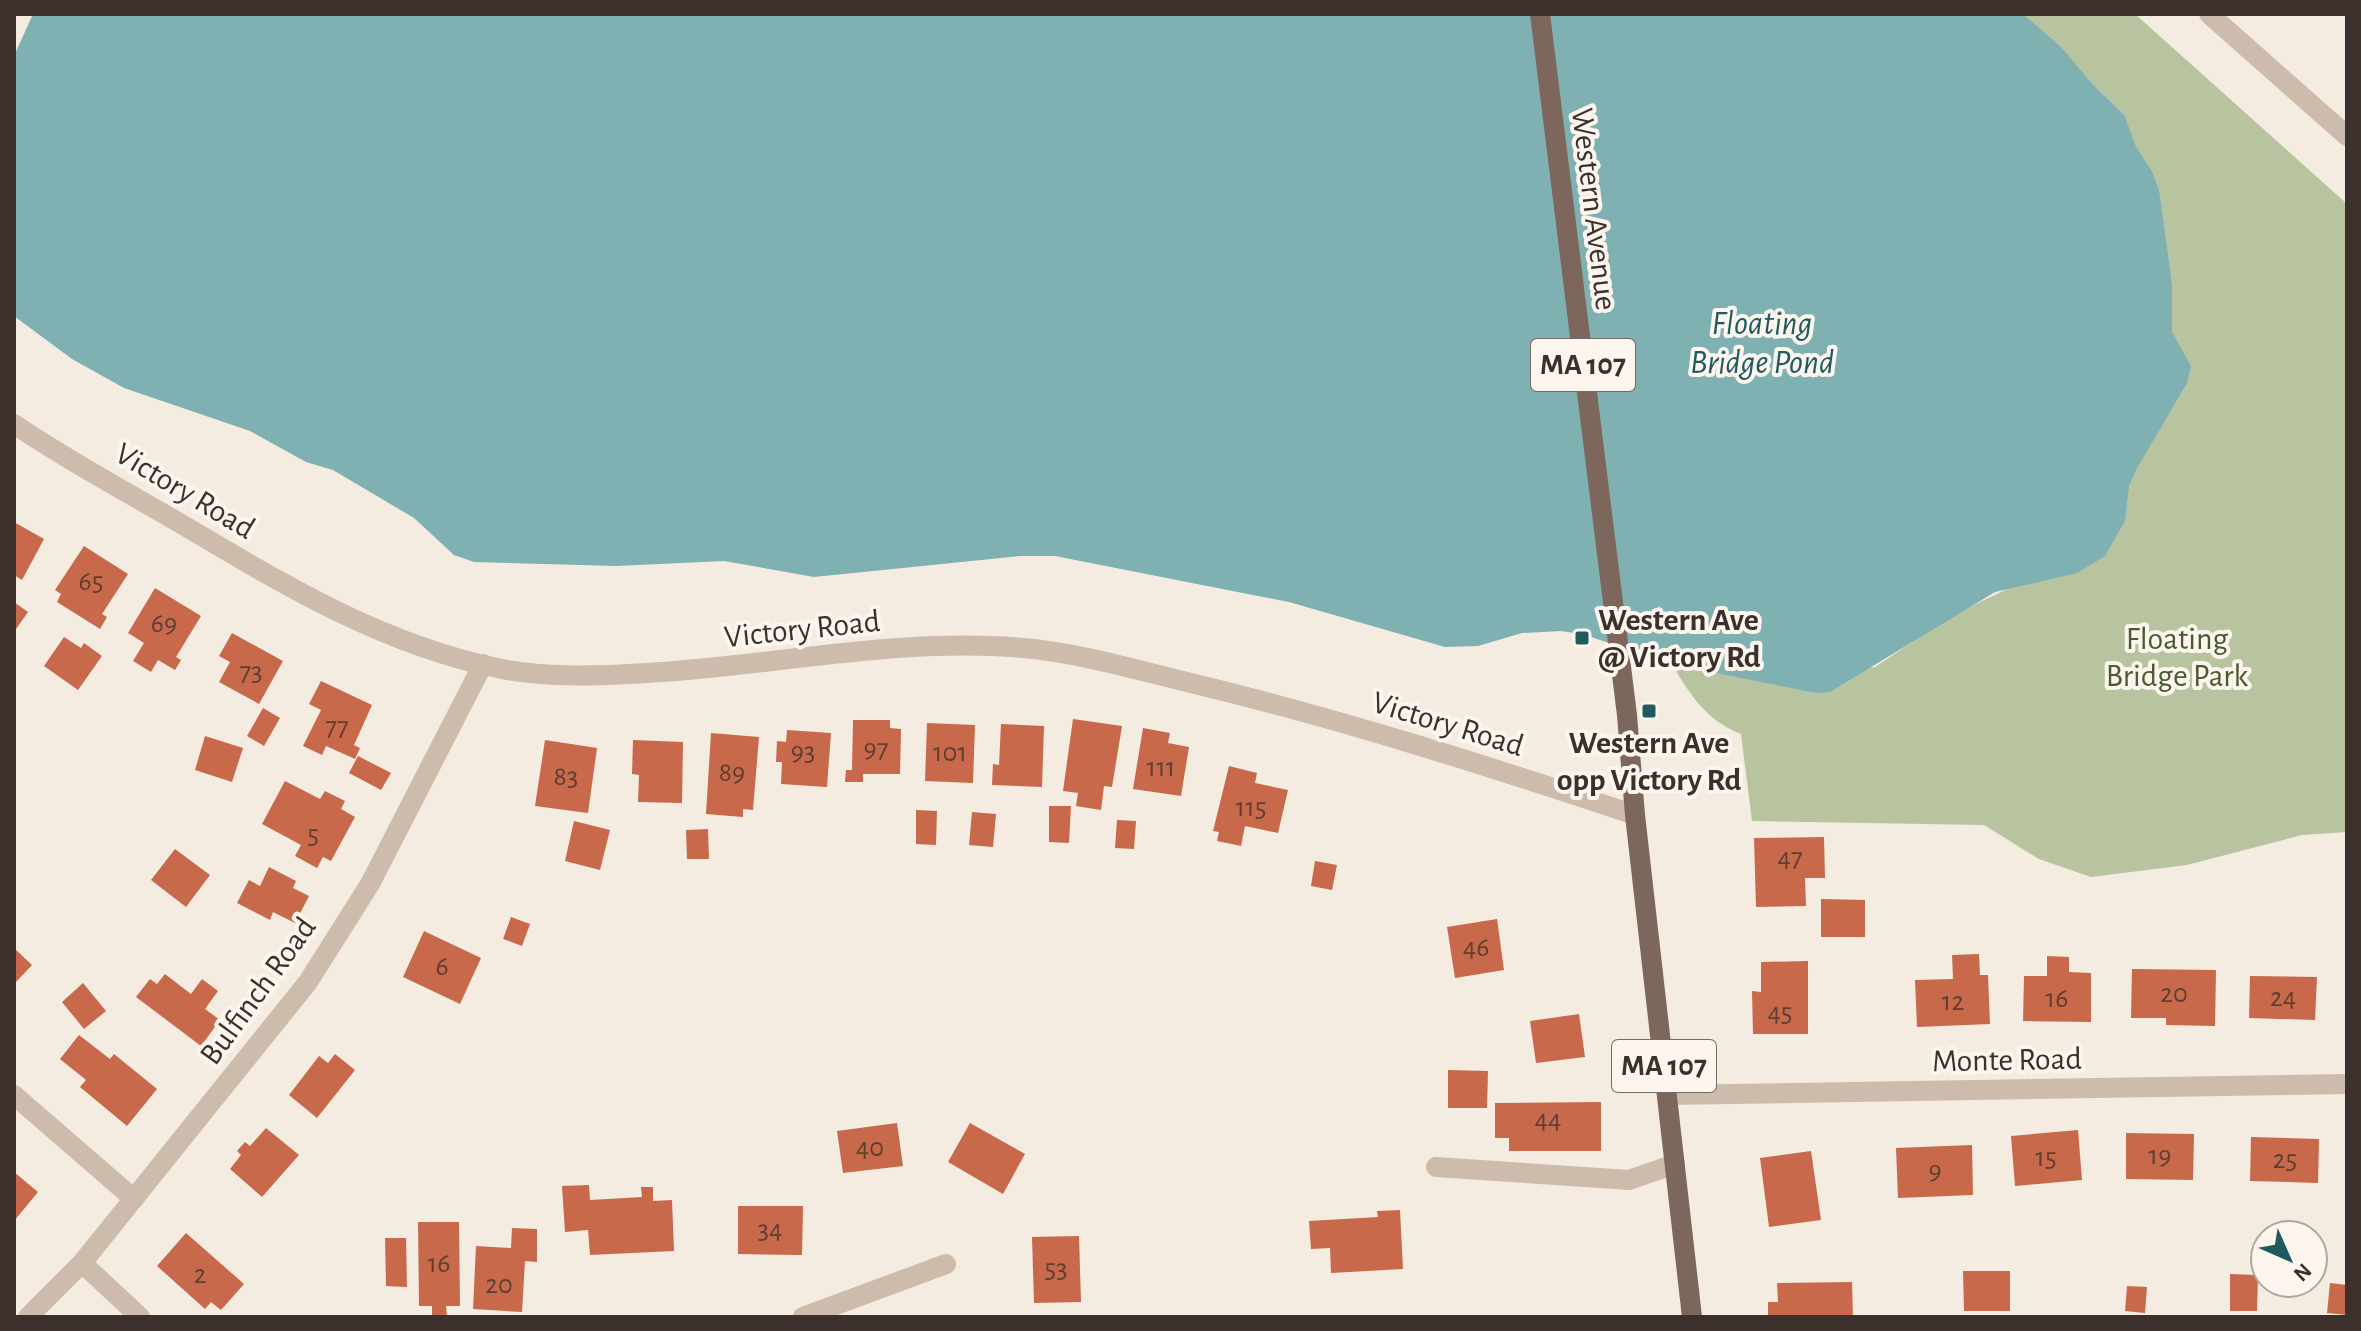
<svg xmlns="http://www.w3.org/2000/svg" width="2361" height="1331" font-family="'Alegreya Sans',sans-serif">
	<rect width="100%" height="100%" fill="#f4ebe1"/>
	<path fill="#b8c4a0" d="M1935,14H2135L2347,204V832L2302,835L2187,865L2091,877L2039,859L1984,825L1752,821L1741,734C1707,721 1690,695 1672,664L1766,681L1875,667L1955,614L2016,585L2172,285L2152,171L2136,146L2125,116Z"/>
	<polygon fill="#7fb0b2" points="33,14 2023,14 2061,47 2094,86 2125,116 2136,146 2152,171 2159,190 2172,284 2172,332 2191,366 2187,383 2136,470 2129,486 2125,521 2105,556 2077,573 1995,592 1830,692 1816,693 1672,664 1582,634 1561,631 1522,633 1478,646 1445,647 1289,602 1055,556 1020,556 814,577 724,561 616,566 474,562 454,555 414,518 333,470 306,462 250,431 124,388 72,359 14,316 14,56"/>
	<g fill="#c8694b">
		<polygon points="14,522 44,539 22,580 14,575"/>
		<polygon points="84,546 128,574 102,614 107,617 100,629 57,602 61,594 55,590"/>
		<polygon points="155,588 201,616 176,657 181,660 175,670 158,660 151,672 133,661 144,643 128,633"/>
		<polygon points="14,602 28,612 14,632"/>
		<polygon points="232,633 283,661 259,704 219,682 230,662 219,656"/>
		<polygon points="64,637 81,648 84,643 102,656 78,690 44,666"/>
		<polygon points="321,681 372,705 354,745 360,748 355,759 326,746 322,755 303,746 321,710 309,704"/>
		<polygon points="263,708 280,718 264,746 247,736"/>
		<polygon points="1073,719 1122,726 1112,787 1104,786 1101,810 1076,806 1078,793 1063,791"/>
		<polygon points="853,720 890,720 890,728 901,729 900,774 863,774 863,782 845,782 846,770 852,770"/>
		<polygon points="927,723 975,725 973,783 925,781"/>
		<polygon points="1001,724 1044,726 1042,787 992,785 993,764 999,765"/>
		<polygon points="1143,728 1170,733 1168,743 1189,747 1181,796 1133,789"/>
		<polygon points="787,730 831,733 827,787 781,784 782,762 776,762 777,741 786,742"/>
		<polygon points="711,733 759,737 753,810 743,809 743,817 706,814"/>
		<polygon points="205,736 243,748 232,782 195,770"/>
		<polygon points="545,740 597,748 588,813 535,806"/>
		<polygon points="633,740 683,742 682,803 638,802 639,775 632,774"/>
		<polygon points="358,756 391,773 381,790 349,773"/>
		<polygon points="1229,766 1257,773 1255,783 1288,790 1278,833 1245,826 1241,846 1217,841 1219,832 1213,831"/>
		<polygon points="285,781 320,799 325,791 345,801 341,809 355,817 331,861 323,857 317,868 295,856 301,845 262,824"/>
		<polygon points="1049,806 1071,806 1069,843 1049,842"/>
		<polygon points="916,810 937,811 936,845 916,844"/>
		<polygon points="972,812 996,814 993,847 969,845"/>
		<polygon points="1117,820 1136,821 1134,849 1115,848"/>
		<polygon points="574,821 610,830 600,870 565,861"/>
		<polygon points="708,829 709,859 687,859 686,830"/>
		<polygon points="1824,837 1825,878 1805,878 1806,906 1756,907 1754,838"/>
		<polygon points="175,849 210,875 186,907 151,880"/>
		<polygon points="1315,861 1337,865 1332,890 1311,886"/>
		<polygon points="269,867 296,881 293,888 309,896 295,923 273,912 270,920 237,903 249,880 260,886"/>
		<polygon points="1821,899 1865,900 1865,937 1821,937"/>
		<polygon points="511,917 530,924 522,946 503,939"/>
		<polygon points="1497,919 1504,970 1455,978 1447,927"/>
		<polygon points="424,931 481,958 460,1004 403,977"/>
		<polygon points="14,948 32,965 14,984"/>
		<polygon points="1979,954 1980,975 1988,975 1990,1024 1917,1027 1915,980 1953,979 1952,955"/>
		<polygon points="2047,956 2069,957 2069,972 2091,973 2091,1022 2023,1021 2024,976 2047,976"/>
		<polygon points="1808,961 1808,1034 1753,1034 1752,991 1761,992 1761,962"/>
		<polygon points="2132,969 2216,970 2215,1026 2166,1025 2166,1018 2131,1018"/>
		<polygon points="165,974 191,994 202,979 218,991 205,1009 220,1020 201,1046 136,997 150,979 157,984"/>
		<polygon points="2250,976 2317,977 2315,1020 2249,1018"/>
		<polygon points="83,983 106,1011 84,1029 62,1002"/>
		<polygon points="1579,1014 1585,1057 1536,1063 1530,1021"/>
		<polygon points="79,1035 110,1059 114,1054 157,1089 127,1126 80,1087 86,1080 60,1059"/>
		<polygon points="335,1054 355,1070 317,1118 289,1095 319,1056 328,1063"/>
		<polygon points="1448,1070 1488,1071 1487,1108 1448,1108"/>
		<polygon points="1601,1102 1601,1151 1509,1151 1509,1138 1495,1138 1495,1103"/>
		<polygon points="897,1123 903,1166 843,1173 837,1131"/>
		<polygon points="970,1123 1025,1154 1003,1194 948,1162"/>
		<polygon points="266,1128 299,1155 262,1197 230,1169 241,1155 237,1151 245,1142 250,1146"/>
		<polygon points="2078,1130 2082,1180 2015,1186 2011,1136"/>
		<polygon points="2126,1133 2194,1134 2193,1180 2126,1179"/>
		<polygon points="2251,1137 2319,1139 2318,1183 2250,1181"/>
		<polygon points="1972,1145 1973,1195 1898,1198 1896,1148"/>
		<polygon points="1811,1151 1821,1220 1769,1227 1760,1158"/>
		<polygon points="14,1172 38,1192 14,1221"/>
		<polygon points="589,1185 590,1200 642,1197 641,1187 653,1187 653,1201 672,1200 674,1251 590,1255 588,1230 565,1232 562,1186"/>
		<polygon points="738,1206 803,1206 802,1255 738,1254"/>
		<polygon points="1400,1210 1403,1269 1331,1273 1330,1248 1311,1249 1309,1221 1378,1217 1377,1211"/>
		<polygon points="418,1222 459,1222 460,1306 446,1306 447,1316 432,1316 432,1306 419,1306"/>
		<polygon points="512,1228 537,1229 537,1262 525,1261 522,1312 473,1309 476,1246 511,1248"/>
		<polygon points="186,1233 244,1284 221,1310 211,1302 205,1309 157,1266"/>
		<polygon points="1079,1236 1081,1302 1034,1303 1032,1237"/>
		<polygon points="385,1238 406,1238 407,1287 386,1286"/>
		<polygon points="1963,1271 2010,1271 2010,1311 1964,1311"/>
		<polygon points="2230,1274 2258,1275 2257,1311 2230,1311"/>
		<polygon points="1852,1282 1853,1317 1768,1317 1768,1302 1778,1302 1777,1283"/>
		<polygon points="2330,1283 2347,1285 2347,1315 2327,1313"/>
		<polygon points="2127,1286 2147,1287 2145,1313 2125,1311"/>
	</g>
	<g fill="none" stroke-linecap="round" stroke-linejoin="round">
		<g stroke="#cdbbac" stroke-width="20">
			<polyline points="2209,14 2347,136"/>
			<path d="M14,424C68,461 127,492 183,525C284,585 385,646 502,669C549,678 600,676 647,673C772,666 898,637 1023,648C1080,653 1136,670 1191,683C1341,719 1488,766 1635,815"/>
			<polyline points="14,1095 134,1199"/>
			<polyline points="1667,1095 2347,1084"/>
			<polyline points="1436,1167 1629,1180 1675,1164"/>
			<polyline points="82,1263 140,1317"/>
			<polyline points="28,1317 82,1263 308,982 370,884 483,664"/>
			<polyline points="803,1317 946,1264"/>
		</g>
		<polyline stroke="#7d675c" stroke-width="20" points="1540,14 1627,715 1635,815 1692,1317"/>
	</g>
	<g fill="#1f5a5e" stroke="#fbf5ee" stroke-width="3">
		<rect x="1574" y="630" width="16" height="16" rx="4"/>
		<rect x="1641" y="703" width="16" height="16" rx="4"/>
	</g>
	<g text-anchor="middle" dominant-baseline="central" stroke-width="8" stroke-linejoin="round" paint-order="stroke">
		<g font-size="28" fill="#5e3e33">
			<text x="91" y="582">65</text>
			<text x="164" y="624">69</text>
			<text x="251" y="672">73</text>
			<text x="337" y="727">77</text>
			<text x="876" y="749">97</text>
			<text x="803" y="752">93</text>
			<text x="950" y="753">101</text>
			<text x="1161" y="768">111</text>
			<text x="732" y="773">89</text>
			<text x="566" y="777">83</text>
			<text x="1251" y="808">115</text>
			<text x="313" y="835">5</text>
			<text x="1790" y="858">47</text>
			<text x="1476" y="948">46</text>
			<text x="442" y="967">6</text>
			<text x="2174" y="994">20</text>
			<text x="2283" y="998">24</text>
			<text x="2057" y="999">16</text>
			<text x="1953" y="1002">12</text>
			<text x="1780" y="1013">45</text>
			<text x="1548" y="1120">44</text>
			<text x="870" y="1148">40</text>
			<text x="2160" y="1156">19</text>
			<text x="2046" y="1158">15</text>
			<text x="2285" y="1160">25</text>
			<text x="1935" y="1171">9</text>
			<text x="770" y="1230">34</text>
			<text x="439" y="1264">16</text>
			<text x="1056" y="1269">53</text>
			<text x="200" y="1275">2</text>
			<text x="499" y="1285">20</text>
		</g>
		<g fill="#fbf5ee" stroke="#756b66" stroke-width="2">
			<rect x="1531" y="339" width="104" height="52" rx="6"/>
			<rect x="1612" y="1040" width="104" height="52" rx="6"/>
		</g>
		<g font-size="30" font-weight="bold" fill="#3b302b">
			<text x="1583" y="365">MA 107</text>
			<text x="1664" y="1066">MA 107</text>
		</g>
		<g font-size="32" fill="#3b302b" stroke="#fbf5ee">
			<text transform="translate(1594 209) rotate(83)">Western Avenue</text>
			<text transform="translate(185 491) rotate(31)">Victory Road</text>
			<text transform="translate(802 629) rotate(-6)">Victory Road</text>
			<text transform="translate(1448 724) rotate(17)">Victory Road</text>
			<text transform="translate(258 991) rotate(-54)">Bulfinch Road</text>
			<text transform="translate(2007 1060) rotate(-1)">Monte Road</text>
		</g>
		<g font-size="32" font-weight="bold" fill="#3b302b" stroke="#fbf5ee" text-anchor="start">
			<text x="1598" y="620">Western Ave<tspan x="1598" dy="37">@ Victory Rd</tspan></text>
			<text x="1649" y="743" text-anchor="middle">Western Ave<tspan x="1649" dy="37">opp Victory Rd</tspan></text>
		</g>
		<g font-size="32" fill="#4a5a2e" stroke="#fbf5ee">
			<text x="2177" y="639">Floating<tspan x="2177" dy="37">Bridge Park</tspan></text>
		</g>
		<g font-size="34" font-style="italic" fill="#1f5a5e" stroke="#fbf5ee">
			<text x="1762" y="324">Floating<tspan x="1762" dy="39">Bridge Pond</tspan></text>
		</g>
	</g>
	<rect width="2361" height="1331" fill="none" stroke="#3b302b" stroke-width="32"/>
	<g transform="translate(2289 1259) rotate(135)"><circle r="38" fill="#fbf5ee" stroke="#aea6a0" stroke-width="2"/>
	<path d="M0-6L14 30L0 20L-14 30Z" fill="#1f5a5e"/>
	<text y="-12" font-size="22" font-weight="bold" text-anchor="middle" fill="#3b302b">N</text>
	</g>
</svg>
